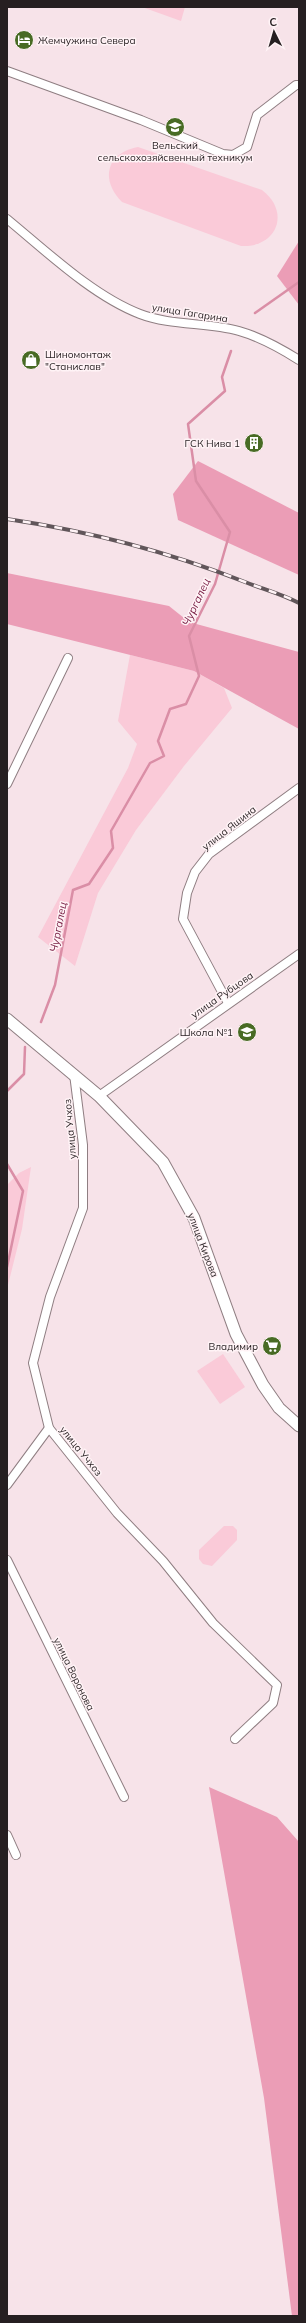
<svg xmlns="http://www.w3.org/2000/svg" width="306" height="2323" font-family="Mulish,sans-serif">
	<rect width="100%" height="100%" fill="#f7e3e9"/>
	<g fill="#facad8">
		<polygon points="142,7 185,7 181,21"/>
		<path d="M138,147L262,190C291,212 277,248 241,246L122,202C100,180 106,153 138,147Z"/>
		<polygon points="130,655 194,671 224,688 232,708 184,766 136,830 98,893 75,966 38,937 128,768 137,744 118,721"/>
		<polygon points="31,1167 22,1229 7,1289 7,1185 19,1173"/>
		<polygon points="223,1354 245,1387 220,1404 197,1371"/>
		<polygon points="224,1526 233,1526 237,1530 237,1540 212,1566 203,1564 199,1559 199,1550"/>
	</g>
	<g fill="#eb9db6">
		<polygon points="299,241 299,305 277,276"/>
		<polygon points="198,461 299,513 299,575 178,520 173,494"/>
		<polygon points="7,573 169,606 189,622 299,652 299,729 194,671 7,624"/>
		<polygon points="209,1787 277,1817 299,1842 299,2316 292,2316 264,2098"/>
	</g>
	<g fill="none" stroke-linecap="round" stroke-linejoin="round">
		<g stroke="#da8ea6" stroke-width="2.5">
			<polyline points="255,313 299,282"/>
			<polyline points="41,1022 55,985 73,890 89,884 113,848 111,831 150,763 164,756 158,741 170,709 186,704 199,676 189,636 215,584 230,532 196,481 188,424 225,391 222,377 231,351"/>
			<polyline points="7,1091 24,1074 25,1047"/>
			<polyline points="7,1164 23,1191 7,1267"/>
		</g>
		<g stroke="#8f7e82" stroke-width="10">
			<g id="street">
				<polyline points="7,71 141,120 223,154 233,155 247,147 257,115 296,85 299,85"/>
				<path d="M7,219C46,251 93,296 140,314C171,326 207,322 239,331C260,337 280,348 299,360"/>
				<polyline points="7,784 68,658"/>
				<polyline points="228,1003 183,919 187,893 195,872 209,854 299,788"/>
				<polyline points="74,1074 83,1145 83,1208 50,1297 33,1363 49,1428 117,1513 163,1561 213,1623 277,1685 273,1703 235,1739"/>
				<polyline points="99,1096 299,954"/>
				<polyline points="7,1485 49,1428"/>
				<polyline points="7,1560 124,1797"/>
				<polyline points="7,1835 16,1855"/>
			</g>
		</g>
		<g stroke="#8f7e82" stroke-width="13">
			<polyline id="secondary" points="7,1019 99,1096 163,1162 194,1218 236,1334 263,1385 279,1408 299,1426"/>
		</g>
		<use href="#street" stroke="#fff" stroke-width="8"/>
		<use href="#secondary" stroke="#fff" stroke-width="11"/>
		<g stroke="#61565a" stroke-width="4">
			<path id="rail" d="M7,519C88,531 169,552 245,582C263,589 282,594 299,603"/>
		</g>
		<use href="#rail" stroke="#fff3f6" stroke-width="2.5" stroke-dasharray="8" stroke-linecap="butt"/>
	</g>
	<defs>
		<g id="hotel-disc" transform="scale(1)"><circle r="9.5" fill="#486b24" stroke="#fff3f6"/><path d="M-6-4.5h1.5V1H6V5H4.5V3h-9V5H-6ZM-4 0a1.8 1.8 0 1 1 3.6 0ZM.5 0V-2.5h3Q6-2.5 6 0Z" fill="#fff"/></g>
		<g id="university-disc" transform="scale(1)"><circle r="9.5" fill="#486b24" stroke="#fff3f6"/><path d="M0-5L7-2L0 1L-7-2ZM-4 1L0 2.5L4 1V4Q0 6-4 4Z" fill="#fff"/></g>
		<g id="shop-disc" transform="scale(1)"><circle r="9.5" fill="#486b24" stroke="#fff3f6"/><path d="M-5-2.5h2.3a2.7 3.5 0 0 1 5.4 0H5L5.5 6h-11ZM-1.5-2.5h3a1.5 2.3 0 0 0-3 0Z" fill="#fff"/></g>
		<g id="building-disc" transform="scale(1)"><circle r="9.5" fill="#486b24" stroke="#fff3f6"/><path d="M-4-6H4V6H1V3H-1V6H-4ZM-2.5-4.3h1.7v1.8h-1.7ZM.8-4.3h1.7v1.8H.8ZM-2.5-1h1.7V.8h-1.7ZM.8-1h1.7V.8H.8Z" fill="#fff"/></g>
		<g id="school-disc" transform="scale(1)"><circle r="9.5" fill="#486b24" stroke="#fff3f6"/><path d="M0-5L7-2L0 1L-7-2ZM-4 1L0 2.5L4 1V4Q0 6-4 4Z" fill="#fff"/></g>
		<g id="supermarket-disc" transform="scale(1)"><circle r="9.5" fill="#486b24" stroke="#fff3f6"/><path d="M-6-5.5h2.5l.6 2H6L4.5 2H-2.5L-4.4-4H-6ZM-1.5 3.2a1.3 1.3 0 1 0 .1 0ZM3 3.2a1.3 1.3 0 1 0 .1 0Z" fill="#fff"/></g>
	</defs>
	<g fill-rule="evenodd">
		<use href="#hotel-disc" x="24" y="40"/>
		<use href="#university-disc" x="175" y="127"/>
		<use href="#shop-disc" x="31" y="360"/>
		<use href="#building-disc" x="254" y="443"/>
		<use href="#school-disc" x="247" y="1032"/>
		<use href="#supermarket-disc" x="272" y="1346"/>
	</g>
	<g text-anchor="middle" dominant-baseline="central" stroke-width="3" stroke-linejoin="round" paint-order="stroke">
		<g font-size="10" fill="#261f21" stroke="#fff3f6" text-anchor="end">
			<text x="38" y="40" text-anchor="start">Жемчужина Севера</text>
			<text x="175" y="145" text-anchor="middle">Вельский<tspan x="175" dy="12">сельскохозяйсвенный техникум</tspan></text>
			<text x="45" y="354" text-anchor="start">Шиномонтаж<tspan x="45" dy="12">"Станислав"</tspan></text>
			<text x="240" y="443">ГСК Нива 1</text>
			<text x="233" y="1032">Школа №1</text>
			<text x="258" y="1346">Владимир</text>
		</g>
		<g font-size="10" fill="#261f21" stroke="#fff3f6">
			<text transform="translate(190 313) rotate(9)">улица Гагарина</text>
			<text transform="translate(229 828) rotate(-38)">улица Яшина</text>
			<text transform="translate(222 995) rotate(-35)">улица Рубцова</text>
			<text transform="translate(70 1129) rotate(-95)">улица Учхоз</text>
			<text transform="translate(203 1245) rotate(69)">улица Кирова</text>
			<text transform="translate(81 1451) rotate(51)">улица Учхоз</text>
			<text transform="translate(74 1674) rotate(64)">улица Воронова</text>
		</g>
		<g font-size="11" font-style="italic" fill="#7a2146" stroke="#fff3f6">
			<text transform="translate(196 602) rotate(-65)">Чургалец</text>
			<text transform="translate(58 927) rotate(-79)">Чургалец</text>
		</g>
	</g>
	<rect width="306" height="2323" fill="none" stroke="#261f21" stroke-width="16"/>
	<g transform="translate(274 32) rotate(355)" stroke="#fff3f6" stroke-width="3" paint-order="stroke">
	<path d="M0-3L7 15L0 10L-7 15Z" fill="#261f21"/>
	<text y="-6" font-size="11" font-weight="bold" text-anchor="middle" fill="#261f21">С</text>
	</g>
</svg>
